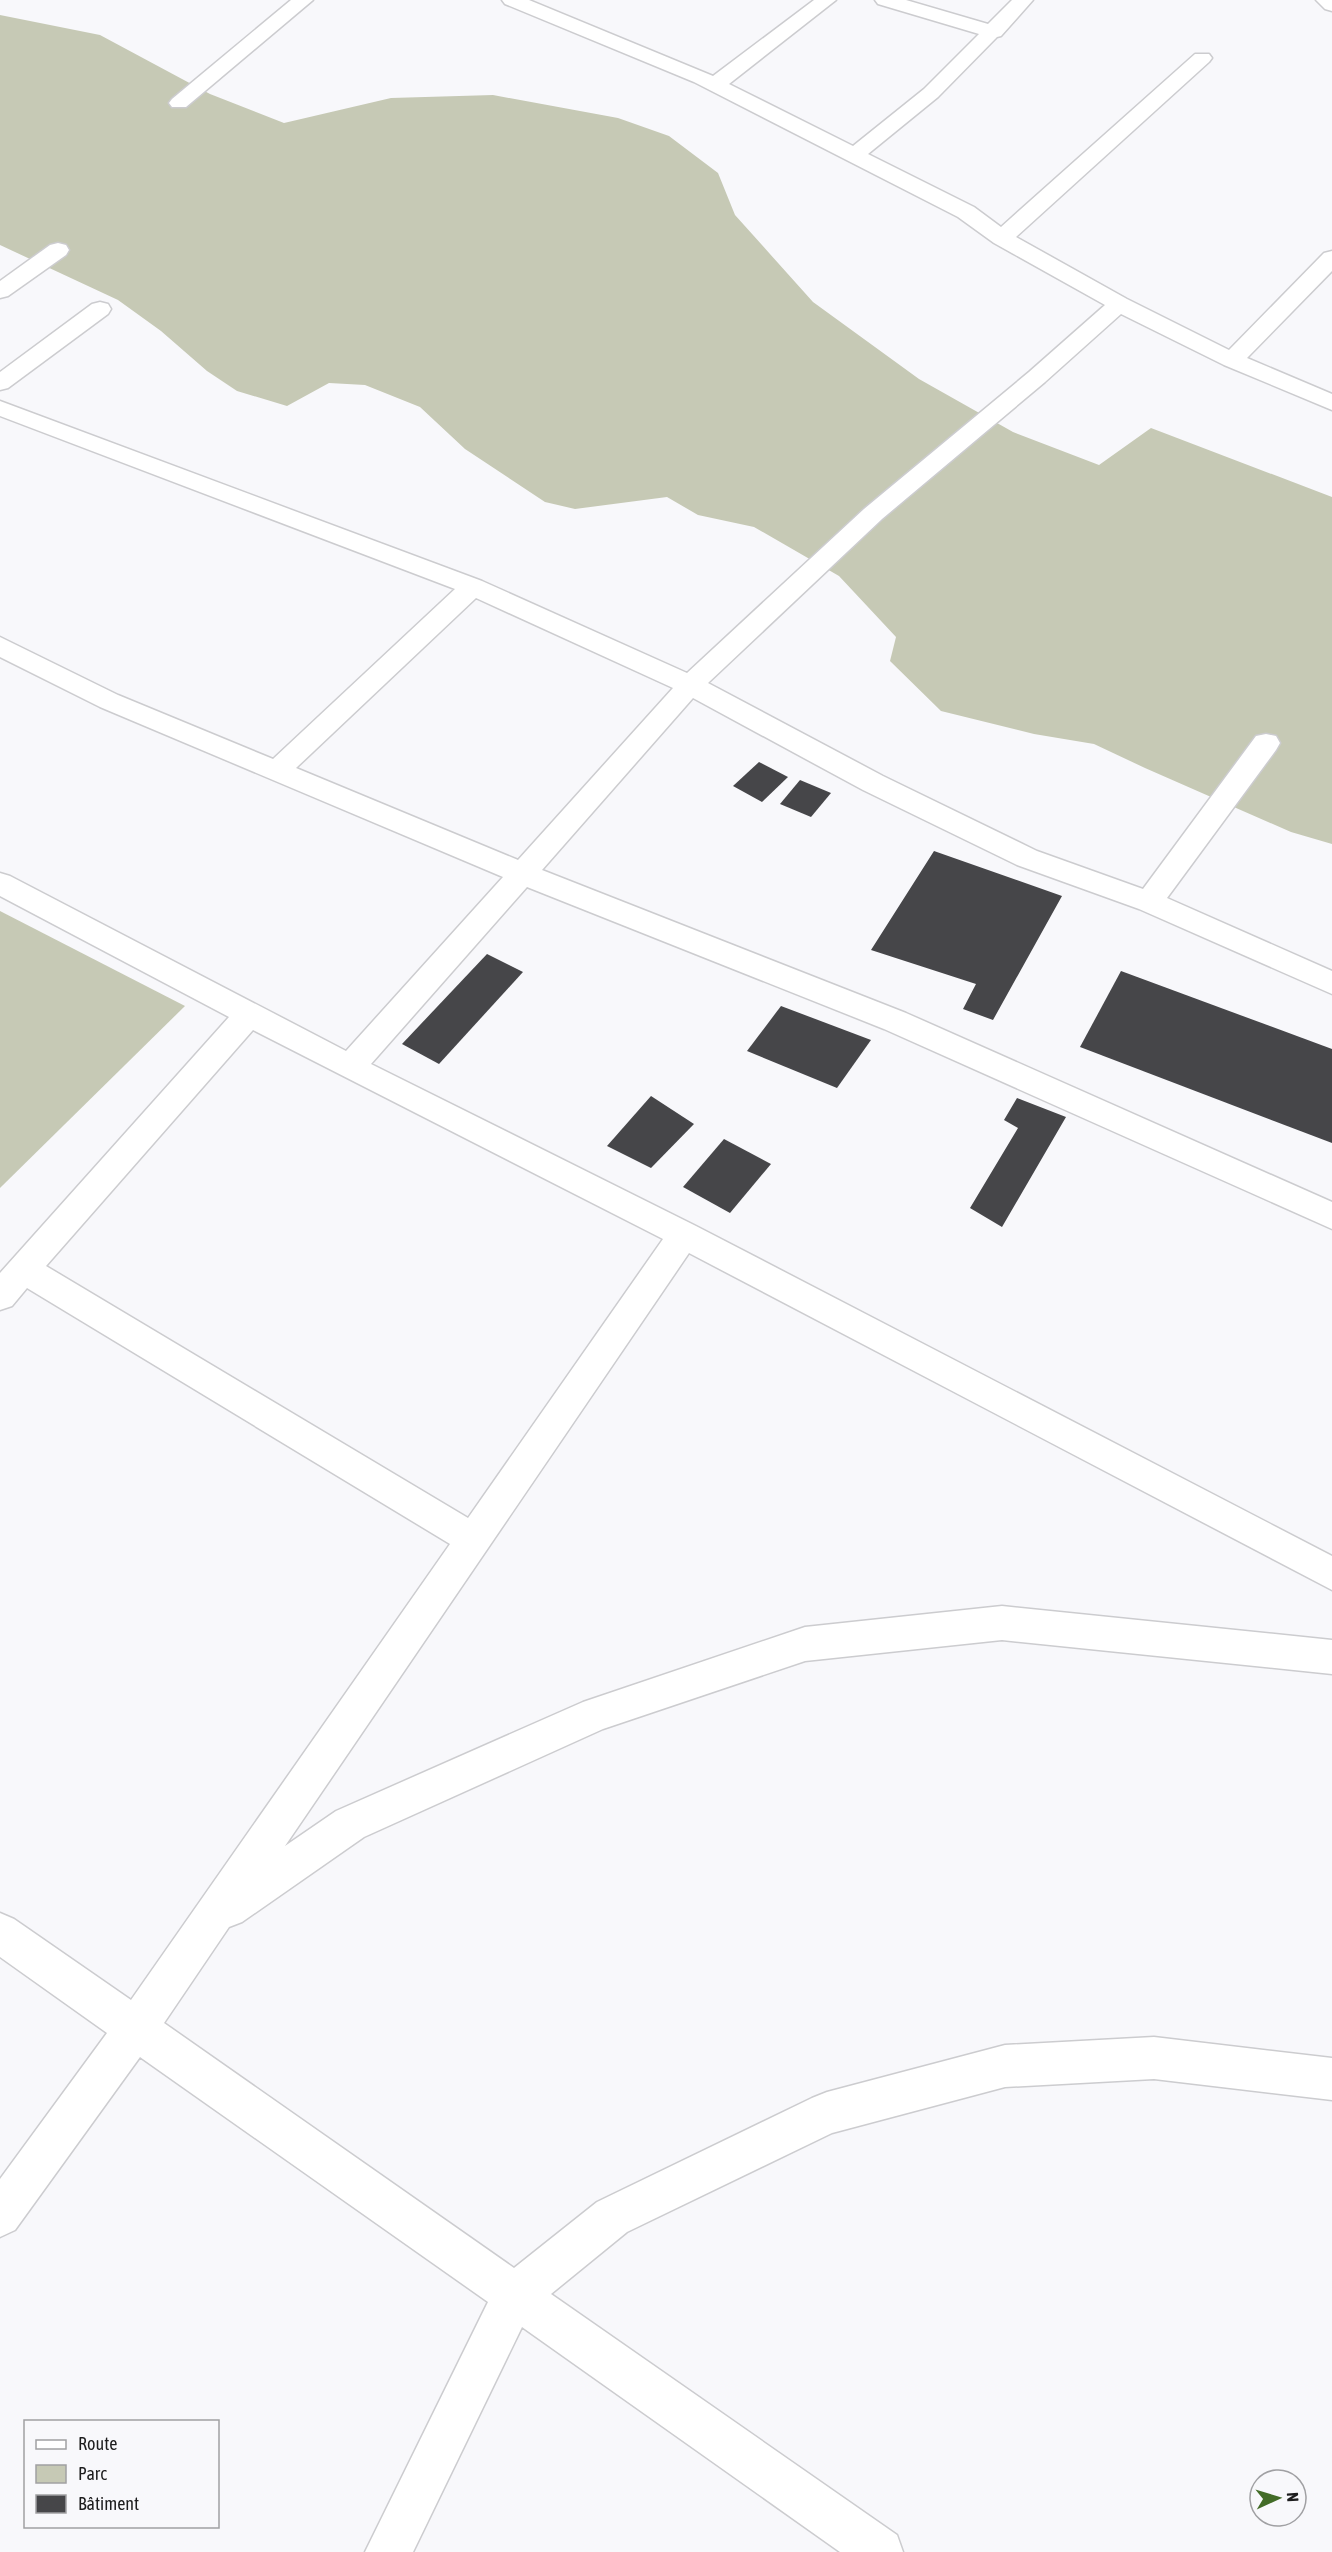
<svg xmlns="http://www.w3.org/2000/svg" width="1332" height="2552" font-family="'Asap Condensed',sans-serif">
	<rect width="100%" height="100%" fill="#f8f8fb"/>
	<g fill="#c6c9b5">
		<polygon points="0,15 100,35 210,94 284,123 391,98 493,95 618,118 669,136 718,173 735,215 813,302 919,379 1013,432 1099,465 1151,428 1332,497 1332,844 1291,832 1145,768 1094,744 1034,734 941,711 890,661 896,637 839,576 754,527 698,515 667,497 575,509 545,502 465,449 420,407 365,385 329,383 287,406 237,391 207,371 161,331 118,300 0,245"/>
		<polygon points="0,911 185,1006 0,1188"/>
	</g>
	<g fill="#464649">
		<polygon points="759,762 788,777 762,802 733,786"/>
		<polygon points="800,780 831,793 811,817 780,804"/>
		<polygon points="934,851 1062,896 993,1020 963,1009 976,984 871,950"/>
		<polygon points="487,954 523,972 439,1064 402,1044"/>
		<polygon points="1121,971 1332,1049 1332,1143 1080,1047"/>
		<polygon points="781,1006 871,1040 837,1088 747,1051"/>
		<polygon points="651,1096 694,1124 651,1168 607,1146"/>
		<polygon points="1017,1098 1066,1117 1002,1227 970,1208 1018,1128 1004,1120"/>
		<polygon points="724,1139 771,1164 730,1213 683,1187"/>
	</g>
	<g fill="none" stroke-linecap="round" stroke-linejoin="round">
		<g stroke="#cccccf" stroke-width="3">
			<g id="minor">
				<polygon points="291,0 313,0 186,107 172,107 169,103 172,99"/>
				<path d="M502,0H529L713,76L814,0H836L729,84L853,146L924,89L979,34L878,4L875,0H906L988,24L1012,0H1033L1001,36L997,37L938,97L868,154L974,207L1001,227L1195,54H1209L1212,58L1209,62L1016,237L1127,299L1229,350L1324,253L1332,251V271L1247,358L1332,394V410L1224,365L1121,314L1045,382L882,519L708,683L883,776L1037,851L1143,889L1256,736L1266,734L1276,736L1280,743L1276,750L1167,898L1332,971V994L1139,909L1017,865L863,790L693,698L542,870L906,1013L1332,1202V1229L884,1029L527,887L371,1064L696,1226L1332,1556V1590L689,1253L285,1846L336,1811L583,1702L805,1627L1002,1606L1332,1640V1674L1002,1640L805,1661L603,1729L364,1837L242,1922L229,1927L164,2023L514,2268L597,2202L812,2098L827,2092L1005,2045L1154,2037L1332,2058V2100L1154,2079L1005,2087L832,2133L627,2232L551,2294L897,2535L903,2552H840L522,2327L413,2552H365L488,2302L140,2057L15,2230L0,2237V2179L107,2033L0,1957V1913L14,1919L131,2000L450,1544L27,1288L12,1306L0,1310V1273L229,1017L0,896V873L10,876L346,1051L503,877L100,707L0,657V637L118,695L273,759L455,589L0,416V401L482,581L687,673L864,509L1029,372L1105,305L994,243L958,217L694,82L505,4ZM476,598L673,688L518,860L296,768ZM253,1030L663,1239L468,1518L46,1266Z"/>
				<polygon points="1316,0 1332,0 1332,11 1325,9"/>
				<polygon points="58,243 66,245 69,250 66,255 8,296 0,298 0,281 50,245"/>
				<polygon points="100,302 108,304 111,309 108,314 8,388 0,390 0,372 92,304"/>
			</g>
		</g>
		<use href="#minor" fill="#fff" fill-rule="evenodd"/>
	</g>
	<rect x="24" y="2420" width="195" height="108" fill="#f8f8fb" stroke="#a0a0a3" stroke-width="1.5"/>
	<rect x="36" y="2440" width="30" height="9" fill="#ffffff" stroke="#a0a0a3" stroke-width="1.5"/>
	<text x="78" y="2450" font-size="18" fill="#1d1d1e">Route</text>
	<rect x="36" y="2465" width="30" height="18" fill="#c6c9b5" stroke="#a0a0a3" stroke-width="1.5"/>
	<text x="78" y="2480" font-size="18" fill="#1d1d1e">Parc</text>
	<rect x="36" y="2495" width="30" height="18" fill="#464649" stroke="#a0a0a3" stroke-width="1.5"/>
	<text x="78" y="2510" font-size="18" fill="#1d1d1e">Bâtiment</text>
	<g transform="translate(1278 2498) rotate(86)"><circle r="28" fill="#f8f8fb" stroke="#a0a0a3" stroke-width="1.5"/>
	<path d="M0-4.5L10 22L0 15L-10 22Z" fill="#436c28"/>
	<text y="-9" font-size="16" font-weight="bold" text-anchor="middle" fill="#1d1d1e">N</text>
	</g>
</svg>
